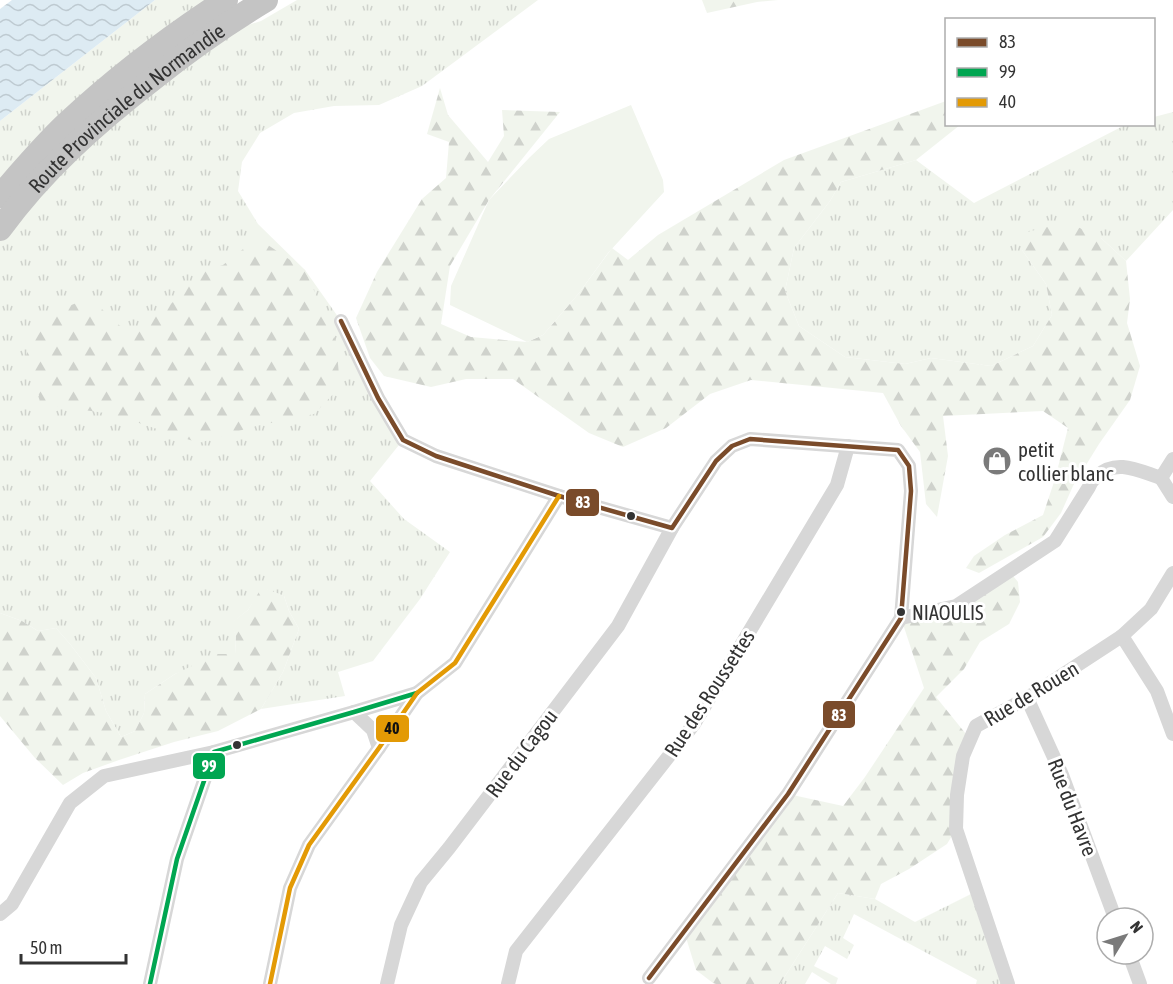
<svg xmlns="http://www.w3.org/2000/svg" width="1173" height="984" font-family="'Asap Condensed',sans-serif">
	<defs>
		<pattern id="grass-tufts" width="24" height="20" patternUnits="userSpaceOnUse" patternTransform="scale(1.5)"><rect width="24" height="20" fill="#f1f5ed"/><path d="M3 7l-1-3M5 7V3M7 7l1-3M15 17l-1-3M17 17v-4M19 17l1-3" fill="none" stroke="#cfd2cc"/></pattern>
		<pattern id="forest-firs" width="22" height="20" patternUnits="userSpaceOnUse" patternTransform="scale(1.5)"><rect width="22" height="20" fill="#f1f5ed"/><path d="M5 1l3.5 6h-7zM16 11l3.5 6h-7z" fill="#cfd2cc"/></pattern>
		<pattern id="water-waves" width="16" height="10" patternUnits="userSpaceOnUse" patternTransform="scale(1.5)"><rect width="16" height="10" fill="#ddebf3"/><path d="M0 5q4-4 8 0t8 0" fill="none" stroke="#becad1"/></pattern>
	</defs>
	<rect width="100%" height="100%" fill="#fff"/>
	<g fill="url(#grass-tufts)">
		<polygon points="155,0 226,0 0,196 0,121"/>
		<polygon points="297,0 538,0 422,86 379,105 334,106 294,113 260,133 242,162 238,191 258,224 305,270 341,321 403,440 370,481 404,519 450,552 420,599 373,661 338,672 345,696 261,709 283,672 299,629 289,611 284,596 263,588 248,610 232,623 236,637 235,654 175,674 145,694 144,713 135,731 121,737 106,711 96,678 70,644 56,628 38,631 22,621 0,613 0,229 203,39 261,21"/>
		<polygon points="1173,112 1173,210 1126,261 1101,238 1022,250 1046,284 1052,315 1033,346 991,366 931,358 905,364 845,357 799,326 785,291 794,248 830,201 841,182 916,160 974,203 1125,125 1154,124 1154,117"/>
		<polygon points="977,891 1008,984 976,984 977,980 854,914 843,938 854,945 847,959 825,946 814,966 838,978 836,984 831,984 812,972 805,984 780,984 838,893 875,899 915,922"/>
	</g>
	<g fill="url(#forest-firs)">
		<polygon points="702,0 778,0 757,2 707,13"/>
		<polygon points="440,88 448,115 488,162 504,136 502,110 560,112 489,200 450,266 441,324 471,337 527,342 543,335 579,293 612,248 628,260 658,235 784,160 946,101 946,124 960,125 916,160 841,182 830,201 794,248 785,291 799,326 845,357 905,364 931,358 991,366 1033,346 1052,315 1046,284 1022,250 1023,233 1067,222 1101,238 1126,261 1130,299 1127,323 1140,366 1130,400 1099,444 1073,486 1061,513 1043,537 979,573 966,568 974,556 1005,535 1043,515 1055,479 1068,428 1043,411 943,416 948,456 937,517 926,504 920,452 901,426 883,393 751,380 710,394 666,428 623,447 589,433 513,379 466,379 431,387 384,376 370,358 356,318 377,272 422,199 446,178 449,142 427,134"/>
		<polygon points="265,243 305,270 336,341 340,387 314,414 252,427 199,443 112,414 42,404 25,358 42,317 91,297 111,319 131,334 173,302 201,272 223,265 247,246"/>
		<polygon points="1009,571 1018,582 1020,602 1009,624 980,642 964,669 936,697 970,739 956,829 947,844 909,869 881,884 875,899 838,893 780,984 716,984 713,983 696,970 684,931 788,794 843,806 865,777 924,688 901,618 956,606"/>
		<polygon points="262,587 284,596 289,611 299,629 283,672 261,709 218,731 174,742 119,760 83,773 63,785 35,758 0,716 0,613 22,621 38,631 56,628 70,644 96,678 106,711 121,737 135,731 144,713 145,694 175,674 217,654 235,654 236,637 231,623 248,610"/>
	</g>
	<polygon fill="#f1f5ed" points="631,105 663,180 664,192 608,253 579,293 543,335 527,342 450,305 451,286 489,200 530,157 549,139"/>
	<polygon fill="url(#water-waves)" points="12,0 155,0 0,121 0,9"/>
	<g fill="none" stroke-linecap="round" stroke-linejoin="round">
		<g stroke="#d7d7d7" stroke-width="14">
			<polyline points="341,321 378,398 403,440 436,456 559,496 672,528 716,461 732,446 750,439 898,450 909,466 911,491 901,618 788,794 649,978"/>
			<polyline points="1161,478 1173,497"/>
			<path d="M901,618L956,606L1055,541L1089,487C1091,481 1093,480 1097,476C1117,458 1139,471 1161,478L1173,459"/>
			<polyline points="1122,636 1157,691 1173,734"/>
			<polyline points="1027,698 1062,775 1115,918"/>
			<polyline points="354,712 373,730 379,748"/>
			<polyline points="0,914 12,904 70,803 104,776 214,752"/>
			<polyline points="1129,954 1140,984"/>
			<polyline points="150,984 177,859 214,752 354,712 417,693"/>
			<polyline points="270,984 290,888 309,845 379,748 417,693 455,663 559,496"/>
			<polyline points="387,984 401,925 421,882 449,848 618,626 672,528"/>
			<polyline points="508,984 516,951 694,724 837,485 848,446"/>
			<polyline points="1008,984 956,829 957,795 963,756 976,726 1027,698 1122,636 1151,609 1173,573"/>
		</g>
		<g stroke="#c4c4c4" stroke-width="24">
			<path d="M0,196C21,172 42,147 65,125C115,78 169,37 226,0"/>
			<path id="s1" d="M0,229C42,171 96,123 153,79C189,50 226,24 266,0"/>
		</g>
		<g stroke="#fff" stroke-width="9">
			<polyline id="bus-1" points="341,321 378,398 403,440 436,456 559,496 672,528 716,461 732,446 750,439 898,450 909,466 911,491 901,618 788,794 649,978"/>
		</g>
		<g stroke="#fff" stroke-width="9">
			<polyline id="bus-2" points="150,984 177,859 214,752 354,712 417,693"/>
		</g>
		<g stroke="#fff" stroke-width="9">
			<polyline id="bus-3" points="270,984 290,888 309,845 379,748 417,693 455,663 559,496"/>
		</g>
		<use href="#bus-1" stroke="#7a4b2a" stroke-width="4.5"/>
		<use href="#bus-2" stroke="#00a651" stroke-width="4.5"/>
		<use href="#bus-3" stroke="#e39a05" stroke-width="4.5"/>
	</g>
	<defs>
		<g id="shop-disc" transform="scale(1.5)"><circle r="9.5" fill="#7a7a7a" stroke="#fff"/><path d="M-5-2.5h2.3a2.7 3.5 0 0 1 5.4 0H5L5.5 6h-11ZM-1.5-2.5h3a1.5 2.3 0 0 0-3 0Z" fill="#fff"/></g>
	</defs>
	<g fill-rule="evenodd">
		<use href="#shop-disc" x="997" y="461"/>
	</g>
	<g fill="#333" stroke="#fff" stroke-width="2">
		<circle cx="631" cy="516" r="5"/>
		<circle cx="901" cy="612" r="5"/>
		<circle cx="237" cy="745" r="5"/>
	</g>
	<g text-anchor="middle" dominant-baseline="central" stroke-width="6" stroke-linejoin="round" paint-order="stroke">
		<g font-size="20" fill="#333" stroke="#fff" text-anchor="start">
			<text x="912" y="612">NIAOULIS</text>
		</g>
		<g font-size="21" fill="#333" stroke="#fff">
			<text stroke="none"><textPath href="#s1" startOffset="176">Route Provinciale du Normandie</textPath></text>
			<text transform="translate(709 693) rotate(-57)">Rue des Roussettes</text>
			<text transform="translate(1031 693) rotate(-31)">Rue de Rouen</text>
			<text transform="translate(521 753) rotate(-53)">Rue du Cagou</text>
			<text transform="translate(1073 807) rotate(69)">Rue du Havre</text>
		</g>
		<g font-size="21" fill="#333" stroke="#fff" text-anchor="start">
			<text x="1018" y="449">petit<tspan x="1018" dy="24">collier blanc</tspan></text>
		</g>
	</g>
	<g stroke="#fff" stroke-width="2">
		<rect x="565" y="488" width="35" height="29" rx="6" fill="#7a4b2a"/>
		<rect x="822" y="700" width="34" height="29" rx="6" fill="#7a4b2a"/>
		<rect x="375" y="714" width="35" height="29" rx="6" fill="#e39a05"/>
		<rect x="192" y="752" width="34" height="28" rx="6" fill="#00a651"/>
	</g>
	<g font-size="16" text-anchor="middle" font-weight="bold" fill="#fff">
		<text x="583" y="508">83</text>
		<text x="839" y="721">83</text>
		<text x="209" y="772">99</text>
	</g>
	<g font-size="16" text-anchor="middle" font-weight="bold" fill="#111">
		<text x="392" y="734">40</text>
	</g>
	<rect x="945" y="18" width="210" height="108" fill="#ffffff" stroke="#adadad" stroke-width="1.5"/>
	<rect x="957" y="38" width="30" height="9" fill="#7a4b2a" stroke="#adadad" stroke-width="1.5"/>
	<text x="999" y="48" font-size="18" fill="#333333">83</text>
	<rect x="957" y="68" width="30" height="9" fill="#00a651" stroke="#adadad" stroke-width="1.5"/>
	<text x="999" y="78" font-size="18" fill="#333333">99</text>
	<rect x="957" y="98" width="30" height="9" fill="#e39a05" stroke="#adadad" stroke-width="1.5"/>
	<text x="999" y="108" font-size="18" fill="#333333">40</text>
	<g transform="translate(1125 936) rotate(52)"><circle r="28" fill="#ffffff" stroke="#adadad" stroke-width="1.5"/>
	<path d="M0-4.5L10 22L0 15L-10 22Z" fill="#7a7a7a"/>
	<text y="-9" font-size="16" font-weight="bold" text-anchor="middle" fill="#333333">N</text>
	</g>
	<path d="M21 954v9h105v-9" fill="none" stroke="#333333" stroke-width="3"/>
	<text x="30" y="954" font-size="18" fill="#333333" stroke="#ffffff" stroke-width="4.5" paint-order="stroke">50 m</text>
</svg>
